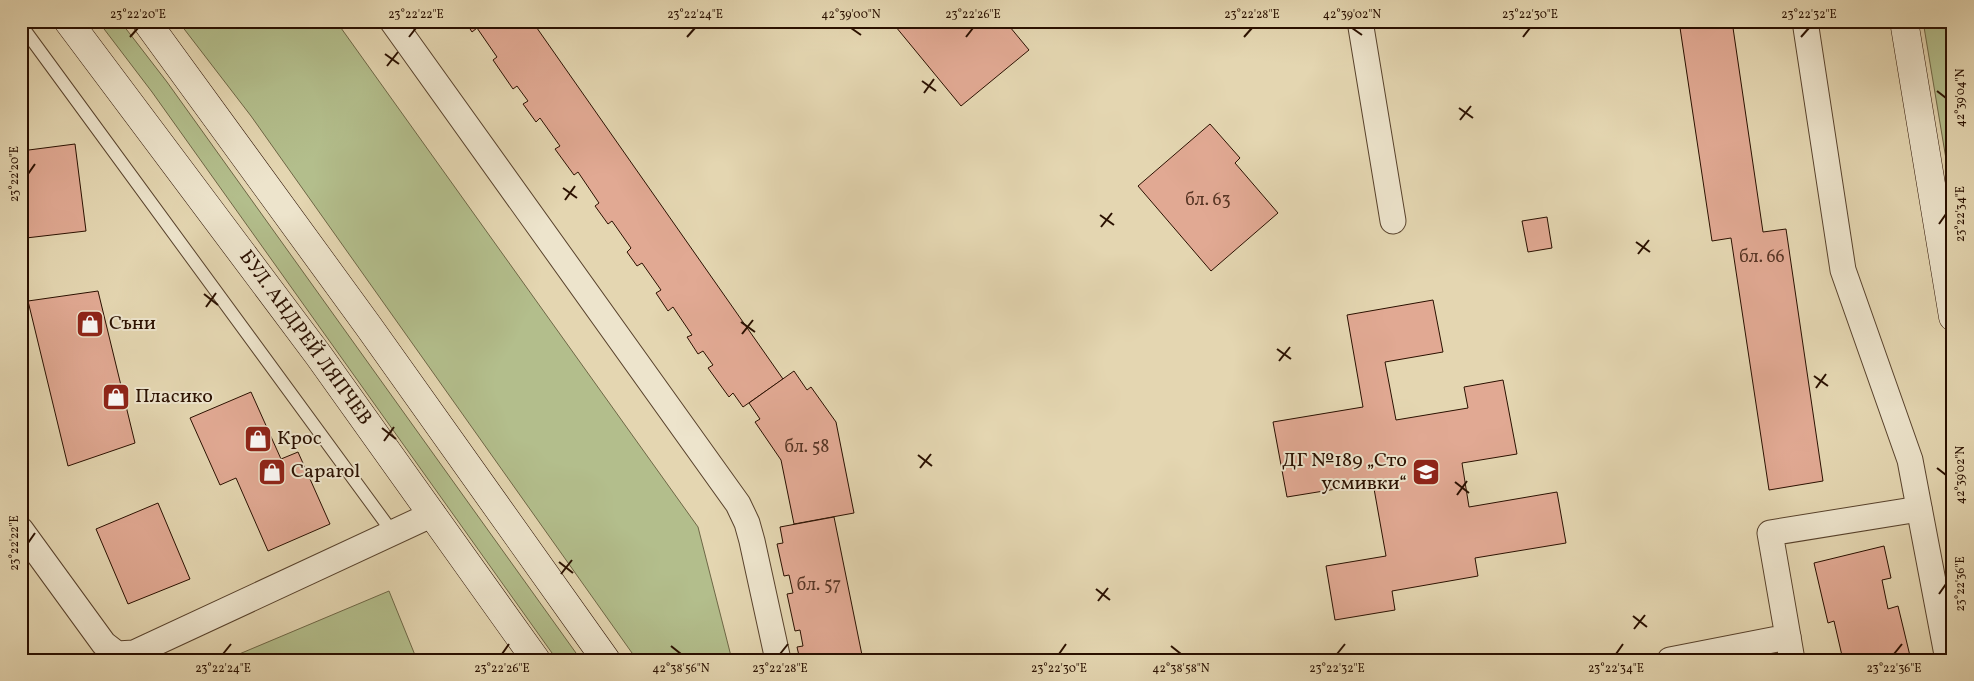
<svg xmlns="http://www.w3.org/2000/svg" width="1974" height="681" font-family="Vollkorn,serif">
	<rect width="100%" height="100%" fill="#e4d6b1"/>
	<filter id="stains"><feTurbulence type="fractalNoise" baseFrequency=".004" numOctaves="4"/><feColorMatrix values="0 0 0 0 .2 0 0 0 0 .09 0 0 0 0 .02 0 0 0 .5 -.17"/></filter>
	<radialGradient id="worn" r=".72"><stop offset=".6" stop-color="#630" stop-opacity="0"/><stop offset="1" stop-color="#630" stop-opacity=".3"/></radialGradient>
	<g fill="#b3be8c" stroke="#6e6746">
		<polygon points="98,21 120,21 167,82 581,660 557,660 152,92"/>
		<polygon points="178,21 336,21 698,527 732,660 637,660 251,116"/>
		<polygon points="1923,21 1953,21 1953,201"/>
		<polygon points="389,591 417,660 225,660"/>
	</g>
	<g fill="#e1a993" stroke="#2a1000">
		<polygon points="465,21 532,21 783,379 743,407 733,393 729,397 708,368 713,365 703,351 698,354 687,337 692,335 673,307 668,311 656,293 661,290 642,263 637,266 627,252 631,248 612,221 608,224 595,206 599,203 578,172 574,175 555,149 560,146 540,118 536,122 523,104 528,101 517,86 513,89 493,60 497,57 477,28 472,32"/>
		<polygon points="891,21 1005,21 1029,50 961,106"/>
		<polygon points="1679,21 1732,21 1763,232 1786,229 1823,481 1769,490 1731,238 1712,241"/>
		<polygon points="1210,124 1240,158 1235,163 1278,213 1211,271 1138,186"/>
		<polygon points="75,144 86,231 26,238 21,201 21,151"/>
		<polygon points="1547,217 1552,248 1528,252 1522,221"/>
		<polygon points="98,291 135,443 68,466 28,301"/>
		<polygon points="1433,300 1443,352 1385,362 1396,420 1468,408 1464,387 1503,380 1517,454 1462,463 1469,507 1557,492 1566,543 1475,558 1478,576 1392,591 1395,610 1335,620 1326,566 1386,556 1373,483 1287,497 1273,422 1363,407 1347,315"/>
		<polygon points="794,371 807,390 811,387 836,422 854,513 794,524 781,460 755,422 760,419 749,403"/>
		<polygon points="251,392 281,459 298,452 330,524 268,551 236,478 220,485 190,418"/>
		<polygon points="158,503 190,579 128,604 96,529"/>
		<polygon points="834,517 863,660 800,660 797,647 803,646 800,630 795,631 787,594 793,593 789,575 784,576 777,544 783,543 780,527"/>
		<polygon points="1884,546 1891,578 1882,580 1888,609 1898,606 1911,660 1843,660 1834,621 1828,623 1814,563"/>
	</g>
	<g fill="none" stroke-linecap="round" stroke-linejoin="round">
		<g stroke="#58422c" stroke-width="14">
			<polyline id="service" points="21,25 393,533"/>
		</g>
		<g stroke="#58422c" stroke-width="27">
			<g id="minor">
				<polyline points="392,21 738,504 747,523 752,541 778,660"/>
				<polyline points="1360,21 1393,221"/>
				<polyline points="1805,21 1843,270 1910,460 1948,660"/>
				<polyline points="21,530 104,644 117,654 134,653 433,514"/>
				<polyline points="1788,637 1792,660"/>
				<polyline points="1670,660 1788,637 1770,533 1919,509"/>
			</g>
		</g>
		<g stroke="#2a1000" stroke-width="29">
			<g id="secondary">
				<polyline points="68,21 319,356 536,660"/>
				<polyline points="146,21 369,327 606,660"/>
				<polyline points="1904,21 1953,317"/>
			</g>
		</g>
		<use href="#service" stroke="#ede4cc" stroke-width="12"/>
		<use href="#minor" stroke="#ede4cc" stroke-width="25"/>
		<use href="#secondary" stroke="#ede4cc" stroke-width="28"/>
	</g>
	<path fill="none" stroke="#2a1000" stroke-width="2" d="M851,28L861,35M1352,28L1362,35M130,37L138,28M409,37L416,28M687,37L695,28M966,37L973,28M1244,37L1252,28M1523,37L1530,28M1801,37L1809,28M385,54L399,64M387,66L398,52M922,81L936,91M1937,91L1946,98M924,93L934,79M1459,108L1473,118M1460,120L1471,106M28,174L35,164M563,188L577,198M565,200L575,186M1100,215L1114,225M1939,224L1946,214M1101,227L1112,213M1636,242L1650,252M1638,254L1649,240M204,294L218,305M206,307L216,293M741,322L755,332M742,334L753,320M1277,349L1291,359M1279,361L1290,347M1814,376L1828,386M1816,388L1826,374M382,428L396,439M384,441L394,427M918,455L932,466M920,468L931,454M1937,468L1946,475M1455,482L1469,493M1457,495L1467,481M28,543L35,533M559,562L573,573M561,574L572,560M1096,589L1110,600M1939,594L1946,584M1098,601L1108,588M1633,616L1647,627M1634,629L1645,615M671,646L681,654M1171,646L1181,654M223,654L231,644M502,654L509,644M780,654L788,644M1059,654L1066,644M1337,654L1345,644M1616,654L1623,644M1894,654L1902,644"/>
	<defs>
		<g id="shop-square" transform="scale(1.4375)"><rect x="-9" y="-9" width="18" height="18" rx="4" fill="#8f2418" stroke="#ede4cc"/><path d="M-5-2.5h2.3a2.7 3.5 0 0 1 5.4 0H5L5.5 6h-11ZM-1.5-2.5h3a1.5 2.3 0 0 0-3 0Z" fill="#fff"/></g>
		<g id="school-square" transform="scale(1.4375)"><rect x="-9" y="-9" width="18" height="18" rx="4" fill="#8f2418" stroke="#ede4cc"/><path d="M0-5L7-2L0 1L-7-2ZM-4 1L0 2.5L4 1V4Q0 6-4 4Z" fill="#fff"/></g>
	</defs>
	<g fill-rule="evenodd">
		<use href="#shop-square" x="90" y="324"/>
		<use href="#shop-square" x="116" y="397"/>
		<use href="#shop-square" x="258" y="439"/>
		<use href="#shop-square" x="272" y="472"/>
		<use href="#school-square" x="1426" y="472"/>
	</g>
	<g text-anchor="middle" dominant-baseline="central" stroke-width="4" stroke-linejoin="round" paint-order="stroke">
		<g font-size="18" fill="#583625">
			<text x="1208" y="200">бл. 63</text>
			<text x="1762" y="257">бл. 66</text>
			<text x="807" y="447">бл. 58</text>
			<text x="819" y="585">бл. 57</text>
		</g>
		<g font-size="20" fill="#2a1000" stroke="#ede4cc" text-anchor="start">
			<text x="109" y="324">Съни</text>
			<text x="135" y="397">Пласико</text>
			<text x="277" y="439">Крос</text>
			<text x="1407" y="461" text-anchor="end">ДГ №189 „Сто<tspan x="1407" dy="23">усмивки“</tspan></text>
			<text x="291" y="472">Caparol</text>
		</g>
		<g font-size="20" fill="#2a1000" stroke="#ede4cc">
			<text transform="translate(305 338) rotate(54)">БУЛ. АНДРЕЙ ЛЯПЧЕВ</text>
		</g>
	</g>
	<rect width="1974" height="681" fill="none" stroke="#e4d6b1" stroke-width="55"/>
	<rect x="28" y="28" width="1918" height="626" fill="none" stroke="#2a1000" stroke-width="2"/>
	<g font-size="12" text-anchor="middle" fill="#2a1000">
		<text x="138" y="18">23°22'20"E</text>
		<text x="416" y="18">23°22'22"E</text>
		<text x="695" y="18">23°22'24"E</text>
		<text x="851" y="18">42°39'00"N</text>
		<text x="973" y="18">23°22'26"E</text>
		<text x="1252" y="18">23°22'28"E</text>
		<text x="1352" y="18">42°39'02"N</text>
		<text x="1530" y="18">23°22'30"E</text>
		<text x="1809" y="18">23°22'32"E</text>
		<text transform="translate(1960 98) rotate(-90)" y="4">42°39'04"N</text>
		<text transform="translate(14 174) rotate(-90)" y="4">23°22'20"E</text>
		<text transform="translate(1960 214) rotate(-90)" y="4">23°22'34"E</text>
		<text transform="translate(1960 475) rotate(-90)" y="4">42°39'02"N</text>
		<text transform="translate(14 543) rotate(-90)" y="4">23°22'22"E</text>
		<text transform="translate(1960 584) rotate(-90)" y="4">23°22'36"E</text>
		<text x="223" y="672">23°22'24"E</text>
		<text x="502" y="672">23°22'26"E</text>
		<text x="681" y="672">42°38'56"N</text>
		<text x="780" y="672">23°22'28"E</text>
		<text x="1059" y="672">23°22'30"E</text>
		<text x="1181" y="672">42°38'58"N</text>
		<text x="1337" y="672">23°22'32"E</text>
		<text x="1616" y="672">23°22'34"E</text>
		<text x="1894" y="672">23°22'36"E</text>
	</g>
	<rect width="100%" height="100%" filter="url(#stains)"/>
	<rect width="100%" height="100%" fill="url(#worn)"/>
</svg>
